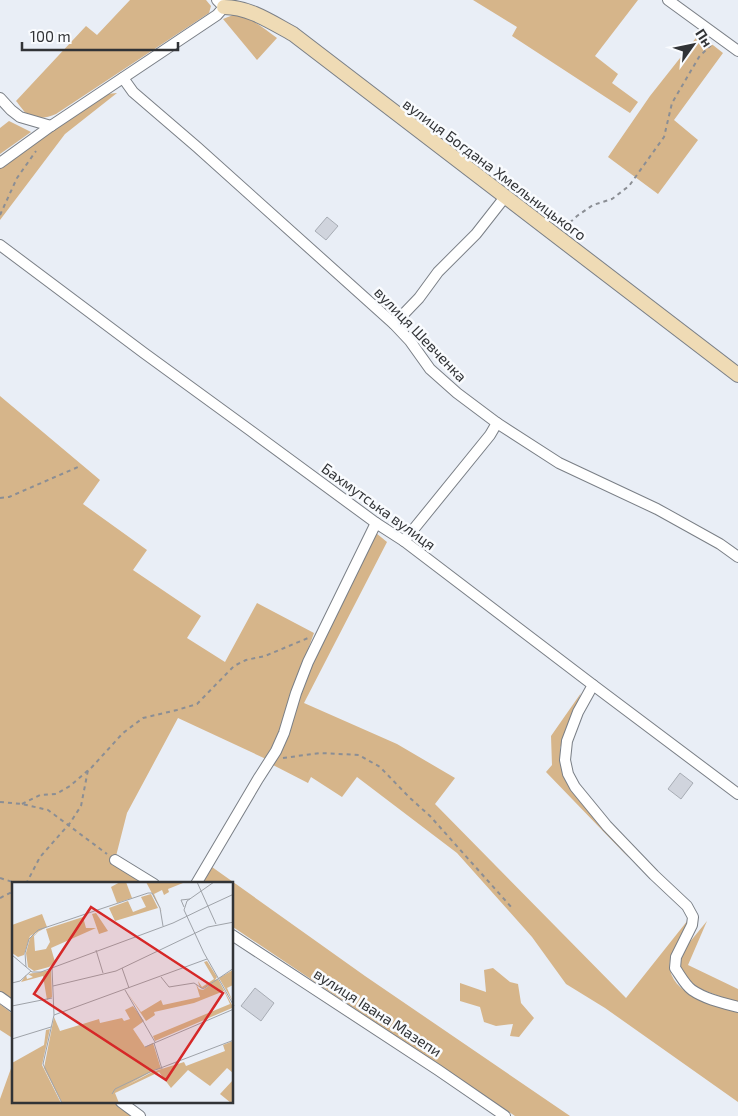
<svg xmlns="http://www.w3.org/2000/svg" width="738" height="1116" font-family="'Exo 2',sans-serif">
	<rect width="100%" height="100%" fill="#e9eef6"/>
	<g fill="#d6b58a">
		<path d="M130,0H206L211,6L209,13L56,114C47,118 36,120 27,114C23,111 19,104 16,101L86,26L97,35Z"/>
		<polygon points="473,0 638,0 595,56 618,74 612,83 638,102 630,113 512,36 517,27"/>
		<path d="M233,15C251,16 263,28 277,38L257,60L223,19Z"/>
		<polygon points="699,34 723,53 674,120 698,140 658,194 608,157 650,96"/>
		<polygon points="117,93 65,134 0,220 0,168 82,110 107,94"/>
		<polygon points="9,121 31,132 0,154 0,128"/>
		<polygon points="0,396 100,480 83,504 147,550 133,570 201,616 187,638 225,662 257,603 314,633 292,693 282,728 266,759 178,718 127,813 115,860 149,883 14,884 14,1004 0,994"/>
		<path d="M376,533L387,542L304,703L397,744L455,778L435,804L626,998L688,920C684,930 672,951 670,960C665,993 713,1005 738,1012V1102L605,1008L566,984L532,937L457,853L357,777L342,797L311,777L308,783L273,765L285,738L304,682Z"/>
		<polygon points="581,693 560,748 561,766 572,792 629,858 546,772 552,765 551,736"/>
		<polygon points="212,867 365,976 570,1116 515,1116 233,927 232,884 202,884"/>
		<polygon points="707,921 688,965 738,989 738,1003 692,986 679,967 680,958 689,943"/>
		<polygon points="493,968 510,982 518,984 521,1003 534,1018 519,1037 510,1036 513,1024 496,1026 484,1022 480,1007 460,1001 460,983 486,992 484,970"/>
		<polygon points="0,1004 14,1015 14,1039 0,1030"/>
		<polygon points="14,1060 14,1102 115,1102 133,1116 0,1116 0,1099"/>
	</g>
	<g fill="#d0d4dd" stroke="#a7acb4">
		<polygon points="327,217 338,226 326,240 315,231"/>
		<polygon points="680,773 693,783 681,799 668,789"/>
		<polygon points="255,988 274,1003 261,1021 241,1006"/>
	</g>
	<g fill="none" stroke-linecap="round" stroke-linejoin="round">
		<g stroke="#7a7f86" stroke-width="12">
			<g id="street">
				<polyline points="668,0 738,51"/>
				<polyline points="123,78 133,92 197,147 394,324 410,341 430,369 457,393 497,423 559,463 657,509 720,544 738,557"/>
				<polyline points="0,98 11,110 20,117 51,126"/>
				<polyline points="0,163 51,126 217,15 224,7 217,0"/>
				<polyline points="0,245 144,353 251,431 376,523 404,541 593,685 738,794"/>
				<polyline points="394,324 419,298 438,272 476,234 505,197"/>
				<polyline points="404,541 490,435 497,423"/>
				<path d="M593,685L578,712L567,741L565,760L568,774L575,787L607,826L654,875L687,906L693,917L692,925L676,957L675,968C680,975 685,985 692,990C705,999 723,1003 738,1007"/>
				<polyline points="115,860 154,884"/>
				<polyline points="196,884 258,779 276,751 284,733 296,693 308,662 376,523"/>
				<polyline points="232,935 438,1070 505,1116"/>
				<polyline points="0,997 14,1007"/>
				<polyline points="121,1102 140,1116"/>
			</g>
		</g>
		<g stroke="#7a7f86" stroke-width="16">
			<path id="secondary" d="M224,7C249,7 271,22 293,34L738,375"/>
		</g>
		<g stroke="#8b8e94" stroke-width="2" stroke-dasharray="4 4" stroke-linecap="butt">
			<polyline points="0,215 17,178 36,151"/>
			<polyline points="564,228 577,216 593,205 612,199 629,186 664,137 672,103 699,57 712,44"/>
			<polyline points="0,498 9,497 78,467"/>
			<polyline points="283,758 320,753 359,755 380,767 410,798 430,816 513,909"/>
			<polyline points="0,802 22,804 48,810 107,854"/>
			<polyline points="22,804 40,795 56,794 70,786 92,767 123,733 143,718 177,710 197,704 234,666 246,660 265,656 308,638"/>
			<polyline points="0,878 19,884"/>
			<polyline points="26,884 40,857 70,823 81,806 88,770"/>
			<polyline points="0,898 14,891"/>
		</g>
		<use href="#street" stroke="#fff" stroke-width="10"/>
		<use href="#secondary" stroke="#efdbb5" stroke-width="14"/>
	</g>
	<g text-anchor="middle" dominant-baseline="central" stroke-width="5" stroke-linejoin="round" paint-order="stroke">
		<g font-size="15" fill="#313336" stroke="#f9fbfe">
			<text transform="translate(495 169) rotate(37)">вулиця Богдана Хмельницького</text>
			<text transform="translate(421 334) rotate(46)">вулиця Шевченка</text>
			<text transform="translate(379 506) rotate(36)">Бахмутська вулиця</text>
			<text transform="translate(378 1012) rotate(33)">вулиця Івана Мазепи</text>
		</g>
	</g>
	<g transform="translate(12 882)">
		<rect width="221" height="221" fill="#e9eef6"/>
		<path d="M108,0H114L120,16L105,21L99,5ZM134,0H171V1L156,7L157,10L152,13L150,8L142,12L150,30ZM139,12L146,26L103,39L97,26L116,19L121,30L134,25L129,15ZM84,31L96,49L87,52L80,32ZM30,32L35,45L18,54L12,73L6,75L0,71V43ZM71,35L74,46H84L39,66L43,80L37,85L22,89L16,85L14,71L18,56L27,49L22,54L23,69L34,67L38,60L34,47ZM195,79L205,95L203,98L206,97L220,123V126L143,159L141,154L218,122L212,109L182,121L142,130L143,133L134,139L114,109L129,130L149,118L151,123L188,115L184,102L187,107L191,108L203,99L192,106H189L187,103L186,99L190,105L202,97L192,80ZM39,88L40,115L35,118L31,94L9,100L14,93L15,97L21,95L16,92ZM221,88V103L215,106L221,120L207,96ZM121,124L132,139L121,147L133,165L141,161L149,187L142,188L112,205L140,190L172,180L174,184L213,169L211,163L221,159V191L215,186L198,204L176,188L159,206L147,190L103,211L107,221H50L32,186L42,135L48,149L87,137L88,141L110,136L112,139L118,137L113,128ZM38,147L30,183L49,221H0V181L32,163L34,148ZM221,198V221H219L208,212Z" fill="#d6b58a"/>
		<path fill="none" stroke="#9fa3a9" stroke-width="1" d="M185,0L204,42M202,0L175,19L172,28L192,71L222,124M196,24L222,12M172,25L169,18L178,17M84,68L91,91M0,73L20,90H29L161,41L196,24M14,85L13,71L17,57L26,48L136,11H140L148,26L151,44M40,86L42,133L31,182L50,221M110,86L117,106M149,95L157,105L182,101L191,107L222,86M0,101L8,99L19,89M41,104L104,89L196,45L222,40M113,108L143,160M0,124L40,116M42,133L195,77M0,157L39,145M142,161L150,187M133,165L222,127M100,212L103,207L138,190L222,158"/>
		<path fill="#d62828" fill-opacity="0.15" stroke="#d62828" stroke-width="2.5" d="M79,25L211,111L154,198L22,112Z"/>
		<rect width="221" height="221" fill="none" stroke="#313336" stroke-width="2.5"/>
	</g>
	<g transform="translate(693 45) rotate(57)" stroke="#f9fbfe" stroke-width="4" paint-order="stroke">
	<path d="M0-4L9 19L0 12L-9 19Z" fill="#313336"/>
	<text y="-8" font-size="14" font-weight="bold" text-anchor="middle" fill="#313336">Пн</text>
	</g>
	<path d="M22 42v8h156v-8" fill="none" stroke="#313336" stroke-width="2.5"/>
	<text x="30" y="42" font-size="15" fill="#313336" stroke="#f9fbfe" stroke-width="4" paint-order="stroke">100 m</text>
</svg>
